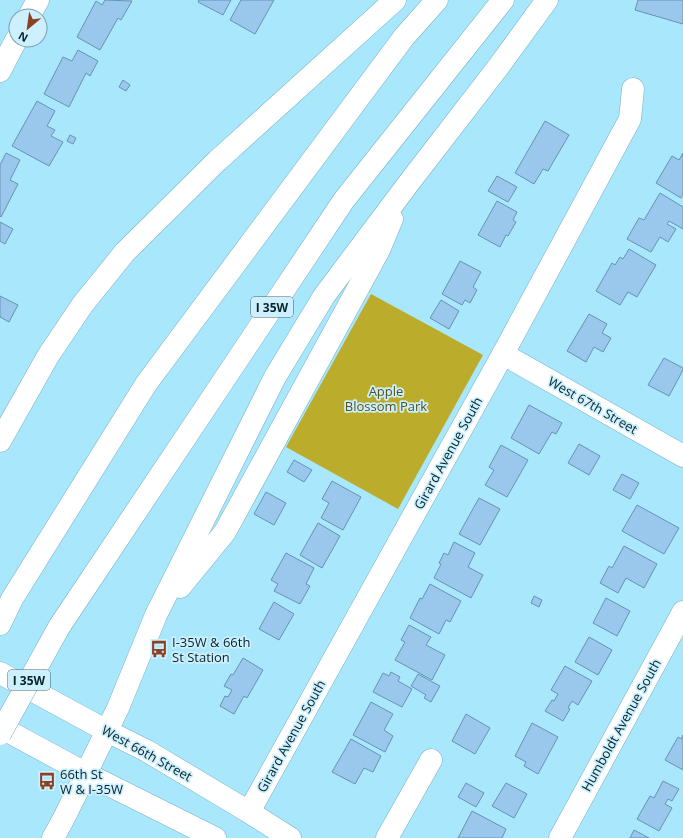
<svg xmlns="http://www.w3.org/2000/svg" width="683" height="838" font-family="'Open Sans',sans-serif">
	<rect width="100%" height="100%" fill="#a9e7fd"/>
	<polygon fill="#bcac2b" points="371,294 483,355 398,509 286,447"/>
	<g fill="#9ac8ec" stroke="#6692b4">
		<polygon points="105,0 132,1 121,20 118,18 100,50 77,37 96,1 102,5"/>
		<polygon points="199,0 231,0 223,15 198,2"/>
		<polygon points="241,0 274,0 255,34 230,20"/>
		<polygon points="638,0 683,0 683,24 635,10"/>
		<polygon points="78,50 98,61 90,76 86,73 69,107 44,94 63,57 72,61"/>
		<polygon points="123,80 130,85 126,91 119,87"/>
		<polygon points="37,101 55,111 47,126 55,130 51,136 63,142 49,166 12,146"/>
		<polygon points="545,121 569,135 548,171 543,169 534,184 515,173"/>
		<polygon points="70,135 76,138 73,144 67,141"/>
		<polygon points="6,153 20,160 10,180 18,184 1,217 0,216 0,165"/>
		<polygon points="683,153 683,194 681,198 656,183 672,156 679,160"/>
		<polygon points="497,176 517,187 508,202 488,191"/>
		<polygon points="660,193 683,207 683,229 669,221 667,224 676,229 668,242 660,237 651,252 627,239 639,218 644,220"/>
		<polygon points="497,201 517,212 513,220 516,222 508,236 506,235 500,247 478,235"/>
		<polygon points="0,222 13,229 5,244 0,241"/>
		<polygon points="629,249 656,265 637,297 628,292 620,305 596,291 612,263 615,265 620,257 623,259"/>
		<polygon points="460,261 481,272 473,287 477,290 470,303 465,300 462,305 442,294"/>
		<polygon points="0,296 18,305 9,322 0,317"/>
		<polygon points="441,300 459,311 449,329 430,318"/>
		<polygon points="589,314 607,324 602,333 611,338 603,352 594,347 586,362 567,351"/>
		<polygon points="664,358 683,368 683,370 669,396 648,385"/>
		<polygon points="529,405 562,423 556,434 552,432 539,454 511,438"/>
		<polygon points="579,444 600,456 589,475 568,463"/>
		<polygon points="501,445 528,460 507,497 485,485 494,470 489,467"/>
		<polygon points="294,460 312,470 304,482 287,472"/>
		<polygon points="622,474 639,483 630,499 613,490"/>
		<polygon points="332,481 361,497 343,530 321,518 329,503 322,499"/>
		<polygon points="266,492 286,503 274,525 254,514"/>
		<polygon points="479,498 500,509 480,545 459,534"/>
		<polygon points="637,505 679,528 664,554 622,531"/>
		<polygon points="318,523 340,536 322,568 300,555"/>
		<polygon points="454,542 475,553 468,567 483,575 471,598 434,578 441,564 439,563 444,553 448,555"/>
		<polygon points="624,546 657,564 644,588 626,578 618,593 600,583 609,566 612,568"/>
		<polygon points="286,553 314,568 306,584 310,586 300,604 274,591 278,584 271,580"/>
		<polygon points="430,584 461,601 450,622 446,620 439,634 410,618 420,598 422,599"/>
		<polygon points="534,596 542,600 539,607 531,603"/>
		<polygon points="606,598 630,611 617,636 593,623"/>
		<polygon points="274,602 294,614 279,640 259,629"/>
		<polygon points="409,625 431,637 426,645 445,655 432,680 395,660 405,642 401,640"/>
		<polygon points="589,637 612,650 598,675 575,662"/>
		<polygon points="243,658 263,670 247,698 244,696 234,714 220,706 225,696 228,697 232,690 224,686 231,674 233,675"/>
		<polygon points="565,666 592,681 578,705 572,701 568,708 570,709 563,721 545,711 552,700 554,701 558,694 551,690"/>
		<polygon points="391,672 400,677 398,681 412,689 402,707 373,692 383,673 389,676"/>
		<polygon points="418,674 440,686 431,702 424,698 426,695 411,686"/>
		<polygon points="371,702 393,714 384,730 393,736 385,752 353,735"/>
		<polygon points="466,714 490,728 475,754 452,741"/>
		<polygon points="532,723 558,737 538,774 524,766 526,762 515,756"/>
		<polygon points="683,735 683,770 665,760 678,737 681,739"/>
		<polygon points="351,739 381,756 373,772 364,768 355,784 332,772"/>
		<polygon points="663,781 679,789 672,801 668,799 665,804 672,808 659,831 637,819 650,796 654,798"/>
		<polygon points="466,783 484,793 476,807 458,797"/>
		<polygon points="506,783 527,794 514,818 492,806"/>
		<polygon points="472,811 506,829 502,838 458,838"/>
		<polygon points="634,830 649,838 630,838"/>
	</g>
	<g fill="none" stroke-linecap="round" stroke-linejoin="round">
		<g stroke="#74b1c6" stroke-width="23">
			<g id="minor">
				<polyline points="29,16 38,0"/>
				<polyline points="0,71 16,40"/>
				<polyline points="503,354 683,456"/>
				<polyline points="249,812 503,354 630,119 633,89"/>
				<polyline points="387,838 431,760"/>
				<polyline points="560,838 683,612"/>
			</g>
		</g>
		<g stroke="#74b1c6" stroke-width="23">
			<g id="major">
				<polyline points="0,673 107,731 147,751 249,812 290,838"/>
				<polyline points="0,727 85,773 215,838"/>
			</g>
		</g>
		<g stroke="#74b1c6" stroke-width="23">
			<g id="highway">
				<polyline points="0,441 48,356 83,304 125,252 217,161 395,0"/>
				<polyline points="180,587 225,532 379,250 392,219"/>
				<polyline points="0,624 12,599 146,384 404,37 437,0"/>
				<polyline points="59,627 344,200 503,0"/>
				<polyline points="53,838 64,818 118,708 156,615 275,377 324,296 408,184 499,66 547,0"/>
			</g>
		</g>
		<use href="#minor" stroke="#fff" stroke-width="22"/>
		<use href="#major" stroke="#fff" stroke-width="22"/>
		<use href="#highway" stroke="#fff" stroke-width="22"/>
		<g stroke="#74b1c6" stroke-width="23" stroke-linecap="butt">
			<polyline id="highway-bridge" points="0,734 59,627"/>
		</g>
		<use href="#highway-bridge" stroke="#fff" stroke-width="22"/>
	</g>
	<defs>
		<g id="bus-bare" transform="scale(1.38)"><path d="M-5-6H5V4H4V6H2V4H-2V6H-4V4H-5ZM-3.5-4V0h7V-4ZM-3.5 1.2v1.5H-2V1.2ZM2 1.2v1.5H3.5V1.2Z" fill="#8b4224" stroke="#ccf0fd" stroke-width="2.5" paint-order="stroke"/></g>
	</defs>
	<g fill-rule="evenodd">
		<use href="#bus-bare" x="159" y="649"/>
		<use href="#bus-bare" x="47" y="781"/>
	</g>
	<g text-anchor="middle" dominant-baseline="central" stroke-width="3.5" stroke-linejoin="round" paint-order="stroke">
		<g fill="#ccf0fd" stroke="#44606a" stroke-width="1">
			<rect x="251" y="297" width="42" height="20" rx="3"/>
			<rect x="8" y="670" width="42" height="20" rx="3"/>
		</g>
		<g font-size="12" font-weight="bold" fill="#09232b">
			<text x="272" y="307">I 35W</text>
			<text x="29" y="680">I 35W</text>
		</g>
		<g font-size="13" fill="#56501c" stroke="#ccf0fd">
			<text x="386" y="391">Apple<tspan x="386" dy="15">Blossom Park</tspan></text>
		</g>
		<g font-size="13" fill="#09232b" stroke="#ccf0fd">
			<text transform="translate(593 405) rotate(30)">West 67th Street</text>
			<text transform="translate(448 453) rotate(-61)">Girard Avenue South</text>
			<text transform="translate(621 725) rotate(-61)">Humboldt Avenue South</text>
			<text transform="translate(291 736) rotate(-61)">Girard Avenue South</text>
			<text transform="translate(147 753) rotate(29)">West 66th Street</text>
		</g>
		<g font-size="13" fill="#09232b" stroke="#ccf0fd" text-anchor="start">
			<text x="172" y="642">I-35W &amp; 66th<tspan x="172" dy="15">St Station</tspan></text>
			<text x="60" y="774">66th St<tspan x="60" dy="15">W &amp; I-35W</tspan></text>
		</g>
	</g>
	<g transform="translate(28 28) rotate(209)"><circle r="19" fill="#ccf0fd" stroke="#7e9ea9"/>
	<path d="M0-3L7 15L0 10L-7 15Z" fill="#8b4224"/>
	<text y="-6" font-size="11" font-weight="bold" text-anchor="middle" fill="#09232b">N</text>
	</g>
</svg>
